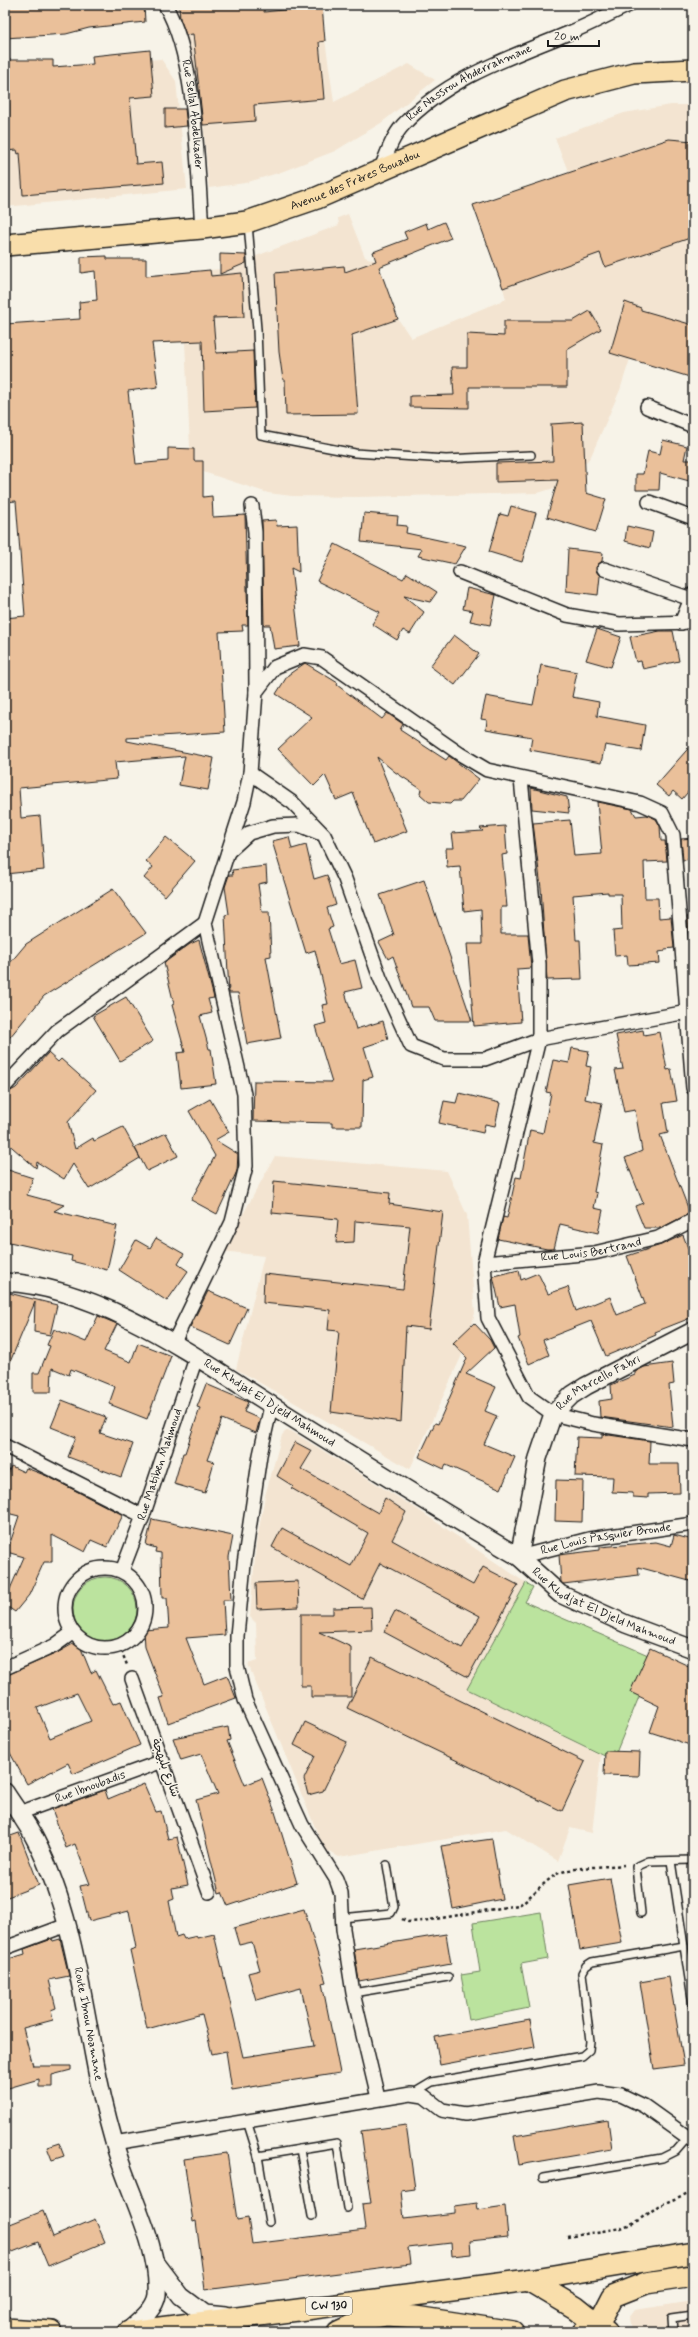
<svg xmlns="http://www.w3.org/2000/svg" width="698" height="2337" font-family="Mynerve,'Playpen Sans Arabic',sans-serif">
	<rect width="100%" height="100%" fill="#f7f3e8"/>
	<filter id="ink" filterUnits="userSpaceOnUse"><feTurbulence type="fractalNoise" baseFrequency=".025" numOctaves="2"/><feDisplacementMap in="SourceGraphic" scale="8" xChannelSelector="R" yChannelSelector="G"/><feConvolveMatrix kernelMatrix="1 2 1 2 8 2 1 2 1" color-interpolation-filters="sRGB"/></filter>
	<g filter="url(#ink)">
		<g fill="#f3e4d1">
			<polygon points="166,5 320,5 334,102 409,64 435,80 381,123 335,151 281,172 245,183 209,188 200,88"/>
			<polygon points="161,59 176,81 187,189 5,207 5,70"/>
			<polygon points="671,105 693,105 693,352 639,331 620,390 591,456 570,483 538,493 356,497 292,496 268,493 191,468 185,342 167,343 160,274 222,269 339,225 338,218 348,214 365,257 376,261 398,319 411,338 506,299 503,288 600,253 555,138 624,113"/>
			<polygon points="275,1156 447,1171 467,1215 475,1313 461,1357 410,1469 236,1369 264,1256 223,1251"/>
			<polygon points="286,1431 291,1431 417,1509 526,1583 467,1689 601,1755 592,1833 570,1828 558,1861 506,1829 339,1857 324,1849 248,1664 257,1661 256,1623 250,1617 256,1545 265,1496 282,1435"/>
			<polygon points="693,2301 693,2332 634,2332 631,2329 629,2318 635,2310"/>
		</g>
		<g fill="#bbe39e" stroke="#6c805d">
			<circle cx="105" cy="1609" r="32"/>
			<polygon points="526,1583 533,1587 525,1602 655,1658 613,1760 467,1689"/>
			<polygon points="541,1912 548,1959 521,1964 529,2008 469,2020 461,1975 480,1972 473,1923"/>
		</g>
		<g fill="#eac09a" stroke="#1c1c1c" fill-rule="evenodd">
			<polygon points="5,5 144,5 145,22 89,28 66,34 5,38"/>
			<polygon points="179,5 264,5 264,12 322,6 325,41 319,42 324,99 254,105 255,121 203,125 193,34 186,35 180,19"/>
			<polygon points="150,50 154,96 130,98 136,164 162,162 164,183 23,195 20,153 18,154 17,150 5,151 5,132 9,131 9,103 5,103 5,65 9,65 8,60 53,60 53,67 93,64 92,56"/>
			<polygon points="165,109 185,109 187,126 165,128"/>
			<polygon points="669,139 693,141 693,237 605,267 600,253 503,288 473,205"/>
			<polygon points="444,222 451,238 379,267 398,319 352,335 358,414 286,415 285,380 283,380 279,352 275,273 344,266 345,272 376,261 373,252 407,239 404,232 426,223 428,229"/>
			<polygon points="220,254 246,255 246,263 220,274"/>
			<polygon points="107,256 107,259 146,259 146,276 210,270 211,276 242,273 244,317 213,318 216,353 253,351 255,408 204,411 202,341 152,343 158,387 128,391 136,464 168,461 168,448 194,449 194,461 203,461 203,497 212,496 213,517 245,515 248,625 242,625 243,631 219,632 225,732 127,738 127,741 214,758 208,790 179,785 185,756 115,762 117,779 19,788 21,818 40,816 44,870 5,874 5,618 25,616 16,501 5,502 5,476 8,476 5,447 5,324 80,319 79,302 97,300 95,271 81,273 81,257"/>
			<polygon points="625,302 641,308 641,310 693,325 693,378 610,353"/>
			<polygon points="590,311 601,329 567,349 567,387 469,387 469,408 410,407 410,396 454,395 452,367 467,367 467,334 504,336 504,321 573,321"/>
			<polygon points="583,422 586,493 606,499 596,532 547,517 558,480 496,482 496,463 553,461 551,424"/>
			<polygon points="663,440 687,446 684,460 693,460 693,482 660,473 659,490 636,490 636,474 643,474 648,451 660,454"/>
			<polygon points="511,506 536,513 522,562 489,552 500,514 508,516"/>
			<polygon points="364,513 398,516 397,525 407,526 406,533 466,546 455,564 418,556 422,549 361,542"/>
			<polygon points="276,520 277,526 297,525 299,572 291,568 300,646 274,649 270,625 264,625 262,521"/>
			<polygon points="627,526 653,532 650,548 625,541"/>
			<polygon points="335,544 403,579 407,573 437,592 430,602 404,596 424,612 410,634 403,630 397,640 372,624 380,612 317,581"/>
			<polygon points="568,549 603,553 602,561 596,567 596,571 600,576 598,595 566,591"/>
			<polygon points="467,588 496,595 490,625 470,621 473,611 463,609"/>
			<polygon points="597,629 621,637 611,667 586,660"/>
			<polygon points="660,631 673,631 679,661 643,669 641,661 636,662 630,637"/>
			<polygon points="454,635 479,654 455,685 430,666"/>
			<polygon points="305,663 338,683 337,685 382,719 387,713 403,724 400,730 446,760 449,756 479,779 461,801 453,801 450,804 429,802 420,794 421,789 395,772 377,757 407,831 373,844 353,793 336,800 325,775 314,786 278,749 312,717 276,694 288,675"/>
			<polygon points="541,665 577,672 572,697 599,702 597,716 645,725 641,751 605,745 601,763 530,750 532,737 486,729 487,720 481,719 486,696 533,705"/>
			<polygon points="693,743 693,786 682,799 673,791 669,796 656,785"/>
			<polygon points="531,788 567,797 569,813 532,809"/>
			<polygon points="597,802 632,809 636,816 647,815 656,819 660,826 661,841 665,841 667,861 644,862 645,898 658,898 659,918 671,917 674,948 665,949 665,951 659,952 660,963 628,965 627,955 615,956 613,931 622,930 621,894 608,894 608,892 573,895 576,940 580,940 582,979 547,980 541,888 533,823 570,820 574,856 602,854"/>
			<polygon points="505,826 507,854 502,855 507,907 501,907 501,934 528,934 531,968 517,969 521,1022 474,1026 467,944 482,944 481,909 464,911 460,866 447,867 446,848 454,848 452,833 483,831 480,828"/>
			<polygon points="166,837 195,861 165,896 144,878 153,867 146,861"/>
			<polygon points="289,837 292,849 306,845 314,879 327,875 336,905 327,908 333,927 328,929 339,964 355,960 362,988 345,992 356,1029 383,1021 388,1039 364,1047 373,1077 363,1080 362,1127 332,1127 332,1123 253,1121 254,1081 332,1082 315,1026 326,1023 322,1005 328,1004 315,950 306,953 272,841"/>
			<polygon points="693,838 693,859 683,860 681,839"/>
			<polygon points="266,866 267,882 258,884 262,912 269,912 271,956 266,957 281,1038 247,1044 238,993 229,993 225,915 229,914 225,887 229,875 233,875 232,870"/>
			<polygon points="424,880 435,913 472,1021 435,1021 429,1007 411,1007 393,956 388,959 379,942 394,935 380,895"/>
			<polygon points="113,889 146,933 44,996 5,1043 5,969 26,944"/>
			<polygon points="693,916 693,948 690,948 687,917"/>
			<polygon points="199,940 214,998 208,999 212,1013 200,1016 209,1049 211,1049 216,1084 181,1088 177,1053 185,1052 172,1005 174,1004 164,963 190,944"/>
			<polygon points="126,997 153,1041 120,1061 93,1016"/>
			<polygon points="643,1030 644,1035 660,1032 667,1070 671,1069 677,1101 663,1103 668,1133 660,1135 690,1213 661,1228 644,1228 635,1206 643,1203 625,1158 642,1151 635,1110 624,1112 615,1070 623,1069 616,1035"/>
			<polygon points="572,1048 589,1051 586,1066 591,1067 585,1099 602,1103 594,1143 603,1145 594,1192 597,1193 594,1208 603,1210 598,1233 560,1224 554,1249 547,1249 498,1239 503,1217 507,1218 516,1177 521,1178 530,1130 543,1133 551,1093 546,1092 553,1060 569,1063"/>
			<polygon points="48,1053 58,1062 61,1059 96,1090 68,1122 75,1149 93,1138 94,1141 123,1127 140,1158 89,1189 73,1164 64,1179 37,1162 36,1168 5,1141 5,1094 16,1088"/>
			<polygon points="459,1093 500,1103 495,1126 485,1124 483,1133 439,1123 444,1101 456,1103"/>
			<polygon points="210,1099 229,1132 215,1140 238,1154 237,1171 217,1214 191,1200 215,1156 189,1111"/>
			<polygon points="166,1133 178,1156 147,1171 135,1148"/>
			<polygon points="5,1169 33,1178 27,1195 64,1205 54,1211 117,1226 107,1270 71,1261 72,1256 5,1241"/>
			<polygon points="274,1181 390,1193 389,1204 443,1212 429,1329 406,1326 401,1422 331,1412 339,1331 328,1330 330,1310 263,1303 264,1274 403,1289 410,1226 355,1221 354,1242 336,1243 338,1219 272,1213"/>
			<polygon points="683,1235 693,1261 693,1317 655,1332 656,1335 606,1356 591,1321 543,1340 549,1355 529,1364 518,1338 520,1337 515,1304 500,1307 493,1276 519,1270 521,1280 538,1273 548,1294 568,1287 576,1311 610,1297 617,1315 645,1304 627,1256 661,1245"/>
			<polygon points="156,1238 184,1254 178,1264 188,1271 167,1301 119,1270 136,1240 150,1248"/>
			<polygon points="208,1291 247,1308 230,1345 190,1327"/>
			<polygon points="5,1292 57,1305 50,1335 34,1332 35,1302 5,1374"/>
			<polygon points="98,1316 117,1324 104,1351 131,1362 138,1343 171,1356 147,1419 109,1404 115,1387 71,1369 69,1375 52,1368 51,1392 33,1392 33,1373 39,1373 50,1346 47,1345 54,1329 86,1342"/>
			<polygon points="474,1323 490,1340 494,1348 466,1374 496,1387 485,1411 497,1416 484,1444 515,1457 501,1489 446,1465 444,1469 419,1457 435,1423 438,1424 467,1358 453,1343"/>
			<polygon points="672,1363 674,1384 669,1385 673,1427 600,1417 599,1401 612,1399 611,1385 635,1375 635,1372 644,1367"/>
			<polygon points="206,1384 248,1402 244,1412 260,1419 256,1433 222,1419 207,1460 214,1462 205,1493 174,1484 183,1453 185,1453 200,1408 197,1407"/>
			<polygon points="62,1400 106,1417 100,1433 133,1444 121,1477 68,1457 76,1437 51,1427"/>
			<polygon points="602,1434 650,1441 649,1464 679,1464 680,1493 648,1494 648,1498 633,1497 633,1493 612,1492 613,1477 575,1476 577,1437 602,1438"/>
			<polygon points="295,1442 312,1451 301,1469 378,1513 385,1498 406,1512 392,1540 473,1585 483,1567 518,1585 468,1677 384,1632 395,1611 462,1648 480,1616 380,1563 362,1599 272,1547 282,1528 351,1566 368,1533 291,1488 293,1486 277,1476"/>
			<polygon points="11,1466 24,1472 26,1468 47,1476 123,1515 107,1547 91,1540 85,1552 52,1535 52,1562 44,1562 29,1595 15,1612 5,1605 5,1585 10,1589 24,1557 7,1552 19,1516 7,1513 10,1502 5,1500 5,1480"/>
			<polygon points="556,1480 583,1481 582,1522 555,1521"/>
			<polygon points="152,1519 233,1536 229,1557 231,1600 223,1600 225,1635 186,1638 204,1684 227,1675 236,1698 168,1723 160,1698 164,1697 145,1647 144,1630 169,1628 167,1598 162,1598 161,1553 155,1552 156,1548 146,1545"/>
			<polygon points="674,1535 693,1540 693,1582 638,1567 639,1575 563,1584 561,1582 559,1555 600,1550 600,1547 656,1542 671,1546"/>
			<polygon points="298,1581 299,1607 257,1609 256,1583"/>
			<polygon points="371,1607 372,1630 319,1632 351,1647 351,1697 311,1697 311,1686 301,1686 301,1614 333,1614 333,1608"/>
			<path d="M78,1641L91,1673L96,1670L113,1704L121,1701L140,1745L73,1774L68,1763L27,1784L9,1751L5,1753V1676L57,1653ZM77,1693L91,1721L50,1738L37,1708Z"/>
			<polygon points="650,1648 693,1668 693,1746 650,1732 659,1706 630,1692"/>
			<polygon points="372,1657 585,1762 562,1811 347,1708"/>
			<polygon points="305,1722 347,1742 323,1791 308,1795 304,1779 315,1756 294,1745"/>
			<polygon points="228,1727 230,1740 227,1741 245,1785 262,1778 275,1812 297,1883 228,1906 222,1892 219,1893 196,1800 218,1794 201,1754 181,1760 173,1738"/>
			<polygon points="605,1751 640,1752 639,1776 604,1775"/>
			<polygon points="144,1784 156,1812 161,1811 168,1839 177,1837 188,1885 172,1888 174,1899 169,1901 176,1937 182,1935 184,1939 197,1936 197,1938 214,1934 243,2057 314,2046 301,1988 256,2000 248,1973 260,1970 252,1942 239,1945 234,1928 304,1909 326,1982 322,1983 340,2073 232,2090 226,2051 212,2054 202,2014 147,2029 130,1950 136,1948 129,1911 89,1921 80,1886 90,1884 75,1844 66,1848 52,1809 105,1790 108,1799"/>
			<polygon points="19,1833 39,1885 5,1898 5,1838"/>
			<polygon points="492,1839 502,1899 453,1909 441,1846"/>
			<polygon points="610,1878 622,1943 580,1950 569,1885"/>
			<polygon points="446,1934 451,1964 359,1981 354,1949"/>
			<polygon points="52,1939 53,1941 60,1939 69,1976 49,1980 56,2008 51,2010 53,2020 23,2028 33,2066 71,2066 71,2070 52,2075 52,2087 39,2087 39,2079 5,2089 5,1960 25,1954 24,1949"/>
			<polygon points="669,1977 684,2065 654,2069 640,1982"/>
			<polygon points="530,2020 535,2047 440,2065 435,2037"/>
			<polygon points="608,2120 612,2149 519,2165 514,2136"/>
			<polygon points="406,2125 415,2189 401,2191 404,2219 455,2213 455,2206 477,2203 478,2210 505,2206 508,2237 470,2241 471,2254 452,2256 451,2243 408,2248 410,2264 205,2290 196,2221 193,2222 184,2159 227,2153 237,2220 248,2218 252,2244 365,2230 362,2204 371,2203 361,2131"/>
			<polygon points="59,2143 64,2156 52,2160 47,2147"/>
			<polygon points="43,2211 53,2237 95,2219 105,2242 48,2266 38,2242 5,2255 5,2226"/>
		</g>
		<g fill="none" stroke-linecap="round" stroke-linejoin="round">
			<g stroke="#1c1c1c" stroke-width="10">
				<g id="service">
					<polyline points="248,224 257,329 261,435 355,453 446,459 531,455"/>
					<polyline points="671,1861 693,2005"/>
					<polyline points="641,1913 636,1867 649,1861 693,1860"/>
					<polyline points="342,1918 391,1913 394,1907 387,1865"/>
					<polyline points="353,1993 448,1977"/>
					<polyline points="412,2094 432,2082 582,2056 589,2050 590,2041 582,1973 586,1966 592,1962 684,1946"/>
					<polyline points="247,2121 258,2156 269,2222"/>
					<polyline points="300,2149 312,2216"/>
					<polyline points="258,2156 337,2143 347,2208"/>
					<polyline points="543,2178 662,2158 676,2151 688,2137"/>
					<polyline points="673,2332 672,2318 693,2315"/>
				</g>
			</g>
			<g stroke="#1c1c1c" stroke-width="16">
				<g id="minor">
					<path id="s1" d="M165,5C197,59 197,165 202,228"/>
					<path id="s2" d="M380,171C386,156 392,137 403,125C447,78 511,57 569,33C589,25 609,14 629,5"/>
					<polyline points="647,407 693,426"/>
					<polyline points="649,502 693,518"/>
					<polyline points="252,506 255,532 256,692"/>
					<polyline points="604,569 691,599"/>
					<polyline points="460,572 567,615 619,624 693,622"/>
					<polyline points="681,623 693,594"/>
					<polyline points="250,773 293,803 324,835 345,879 380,978 411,1046 444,1059 485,1059 539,1039 693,1011"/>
					<polyline points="521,779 539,964 539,1039 484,1263 488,1318 529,1397 553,1414 593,1424 693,1440"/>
					<polyline points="228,852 249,833 273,826 299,825 319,833"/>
					<polyline points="5,1086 57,1031 205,923"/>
					<path id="s3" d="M484,1263L594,1253L658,1238L693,1220"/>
					<polyline points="173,1344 232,1222 246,1166 244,1094 205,923 244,802 250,773 256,692 275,667 304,655 322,658 460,754 487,770 640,803 662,813 673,835 693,1088"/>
					<polyline points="271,1406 260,1455 244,1564 237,1636 237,1666 245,1700 302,1825 336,1879 341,1893 343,1929 353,1993 378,2098"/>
					<polyline points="5,1446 143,1516"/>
					<path id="s4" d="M519,1557L589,1539L693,1524"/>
					<circle cx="105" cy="1608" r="40"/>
					<path id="s5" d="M122,1571L143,1516L196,1358"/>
					<polyline points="5,1668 54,1646 72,1633"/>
					<polyline points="132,1679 209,1892"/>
					<path id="s6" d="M19,1813L163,1761"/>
					<polyline points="5,1948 67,1925"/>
					<polyline points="114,2143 411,2094 424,2096 442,2110 465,2114 599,2092 621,2095 644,2106 693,2141"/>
				</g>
			</g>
			<g stroke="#1c1c1c" stroke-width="20">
				<g id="tertiary">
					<path id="s7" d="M5,1282C108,1288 207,1366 292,1418C367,1465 443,1512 519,1557L560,1594L626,1624L693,1649"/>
					<path id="s8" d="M519,1557L538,1458L553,1414L572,1395L586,1386L693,1331"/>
					<path id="s9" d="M5,1792C15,1808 28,1824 36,1841C70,1908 80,1983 94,2056C99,2085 106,2114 114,2142C127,2191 160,2244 157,2295C155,2310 137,2323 127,2332"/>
					<polyline points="156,2263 181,2296 205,2314 225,2316"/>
				</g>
			</g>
			<g stroke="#1c1c1c" stroke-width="24">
				<g id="primary">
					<path id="s10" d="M5,245L202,228L247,222L317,198L565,91L634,73L693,70"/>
					<polyline points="5,2329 52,2332"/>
					<polyline points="129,2332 529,2280 693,2253"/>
					<polyline points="338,2332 366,2319 386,2315 415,2317 513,2332"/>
					<polyline points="583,2332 598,2325 613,2296 646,2283 693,2276"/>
				</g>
			</g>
			<g stroke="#1c1c1c" stroke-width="25">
				<polyline id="motorway" points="529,2280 576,2308 606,2332"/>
			</g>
			<g stroke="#1c1c1c" stroke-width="2.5" stroke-dasharray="3 3" stroke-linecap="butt">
				<polyline points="119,1645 127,1665"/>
				<path d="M402,1919L408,1922L423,1921L519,1905C532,1896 545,1881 557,1874C574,1866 606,1867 624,1865"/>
				<polyline points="567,2237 621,2228 640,2220 658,2206 693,2191"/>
			</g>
			<use href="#service" stroke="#f7f3e8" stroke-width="7"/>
			<use href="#minor" stroke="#f7f3e8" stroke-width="13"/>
			<use href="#tertiary" stroke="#f7f3e8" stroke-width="17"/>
			<use href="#primary" stroke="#f9deab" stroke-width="21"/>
			<use href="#motorway" stroke="#f9deab" stroke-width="22"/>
		</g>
	</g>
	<g text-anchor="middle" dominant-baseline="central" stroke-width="3" stroke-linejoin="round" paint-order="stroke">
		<rect fill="#f7f3e8" stroke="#5e5c59" stroke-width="1" x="306" y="2297" width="46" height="18" rx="3"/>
		<g font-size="11" font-weight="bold" fill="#1c1c1c">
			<text x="329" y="2306">CW 130</text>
		</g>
		<g font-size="12" fill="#1c1c1c" stroke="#f7f3e8">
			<text stroke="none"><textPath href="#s2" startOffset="131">Rue Nassrou Abderrahmane</textPath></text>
			<text stroke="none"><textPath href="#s1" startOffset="114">Rue Sellal Abdelkader</textPath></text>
			<text stroke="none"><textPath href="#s10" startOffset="359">Avenue des Frères Bouadou</textPath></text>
			<text stroke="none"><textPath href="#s3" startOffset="108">Rue Louis Bertrand</textPath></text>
			<text stroke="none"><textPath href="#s8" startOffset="203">Rue Marcello Fabri</textPath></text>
			<text stroke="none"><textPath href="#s7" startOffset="294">Rue Khdjat El Djeld Mahmoud</textPath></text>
			<text stroke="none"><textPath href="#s5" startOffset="113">Rue Matiben Mahmoud</textPath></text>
			<text stroke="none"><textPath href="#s4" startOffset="89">Rue Louis Pasquier Bronde</textPath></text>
			<text stroke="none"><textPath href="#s7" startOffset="687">Rue Khodjat El Djeld Mahmoud</textPath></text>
			<text transform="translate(165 1768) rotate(70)">شارع بلبهجة</text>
			<text stroke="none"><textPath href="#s6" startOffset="76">Rue Ibnoubadis</textPath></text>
			<text stroke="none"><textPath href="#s9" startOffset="249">Route Ibnou Noamane</textPath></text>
		</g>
	</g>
	<rect width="698" height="2337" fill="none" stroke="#f7f3e8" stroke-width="20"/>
	<rect x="10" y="10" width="678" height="2317" fill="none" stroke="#1c1c1c" stroke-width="1.5" filter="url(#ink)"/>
	<path d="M548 40v6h51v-6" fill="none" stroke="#1c1c1c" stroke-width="2"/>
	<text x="554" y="40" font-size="12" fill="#1c1c1c" stroke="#f7f3e8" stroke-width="3" paint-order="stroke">20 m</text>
</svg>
